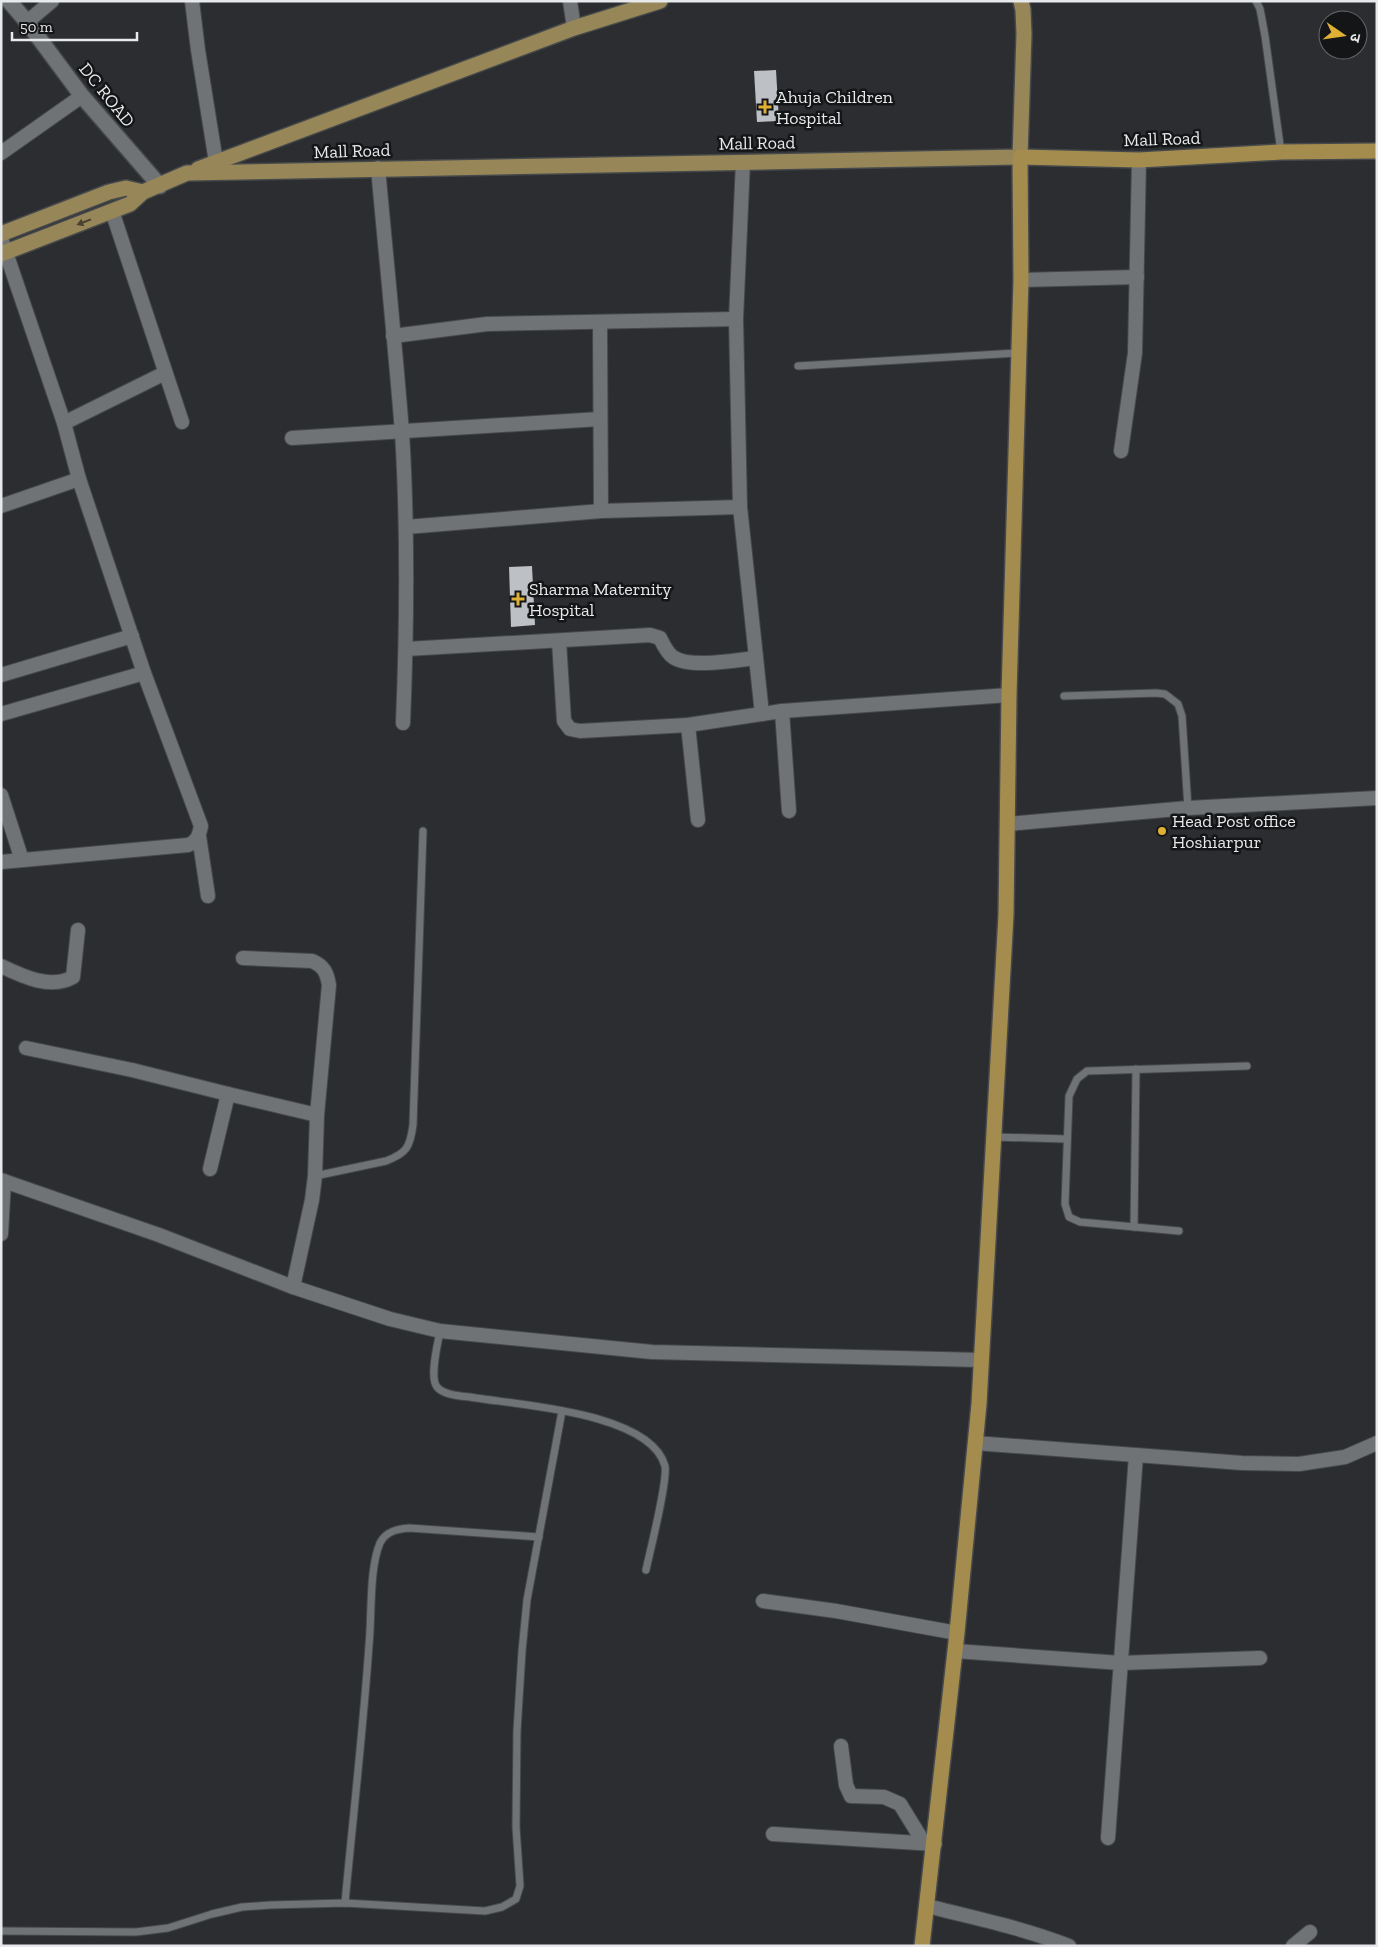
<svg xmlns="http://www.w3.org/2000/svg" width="1378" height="1947" font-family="'Zilla Slab','Noto Sans Devanagari',serif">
	<rect width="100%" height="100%" fill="#2b2d30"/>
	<g fill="#bdc0c4">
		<polygon points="776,70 779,121 757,122 754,71"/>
		<polygon points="532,566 535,625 511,627 509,567"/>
	</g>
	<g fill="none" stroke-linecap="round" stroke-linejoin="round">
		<g stroke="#46494b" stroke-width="9">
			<g id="service">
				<polyline points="1256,1 1260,9 1265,36 1281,152"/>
				<polyline points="798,366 1017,353"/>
				<polyline points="1064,696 1156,693 1165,694 1178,704 1182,716 1188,808"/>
				<polyline points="993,1137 1067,1139"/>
				<path d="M315,1176L386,1161C407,1153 410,1147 413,1125L423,831"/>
				<polyline points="1134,1227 1136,1069"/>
				<polyline points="1179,1231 1080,1222 1069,1217 1065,1204 1069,1096 1077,1079 1087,1071 1247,1066"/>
				<path d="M440,1331C438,1343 429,1377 437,1387C444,1396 465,1396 476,1398C521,1405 651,1413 665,1466C668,1481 650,1551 646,1570"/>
				<path d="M345,1903C353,1817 363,1731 369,1645C372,1615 369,1569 380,1543C386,1531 398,1529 409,1528L539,1537"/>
				<polyline points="1,1931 136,1932 168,1928 212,1914 242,1907 270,1905 345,1903 485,1911 502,1907 516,1899 520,1886 516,1827 517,1731 522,1651 527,1600 562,1411"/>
			</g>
		</g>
		<g stroke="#46494b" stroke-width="16">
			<g id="minor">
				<polyline points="192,1 198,50 216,162"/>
				<polyline points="570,1 574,28"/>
				<polyline points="27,22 52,1"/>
				<polyline points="1,153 82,96"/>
				<polyline points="743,162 736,319 740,507 762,714"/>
				<path d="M378,168C386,256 395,344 402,432C408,529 407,626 403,723"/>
				<polyline points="112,211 182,422"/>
				<polyline points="1,238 64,423 79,479"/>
				<polyline points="1021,280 1137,277"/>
				<polyline points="600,323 601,511"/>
				<polyline points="393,336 487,324 736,319"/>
				<polyline points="64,423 165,373"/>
				<polyline points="292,438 600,419"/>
				<polyline points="1121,451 1135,353 1139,160"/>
				<path d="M1,506L79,479L144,673L201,826C199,835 198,841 188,845L1,862"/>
				<polyline points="406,527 601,511 740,507"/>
				<polyline points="559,641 564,721 570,729 580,731 688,725 782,711 1009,695"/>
				<path d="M406,649L650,635L660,638C663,644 667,653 673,657C690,669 736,660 756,658"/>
				<polyline points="1,675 132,636"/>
				<polyline points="782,711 789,811"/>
				<polyline points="1,714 144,673"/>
				<polyline points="688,725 698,820"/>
				<polyline points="1,795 22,860"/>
				<polyline points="1008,824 1188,808 1377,798"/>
				<polyline points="199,836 208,896"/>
				<path d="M243,958L312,961C324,966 327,973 329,985L317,1115"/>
				<path d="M1,966C22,976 50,990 73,977L78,930"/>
				<polyline points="26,1048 132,1070 228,1094"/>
				<polyline points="210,1169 228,1094 317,1115 315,1176 312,1200 293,1287"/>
				<polyline points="1,1180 159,1235 293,1287 390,1319 440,1331 652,1352 981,1360"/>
				<polyline points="1,1234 4,1181"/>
				<polyline points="975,1443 1242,1463 1299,1464 1345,1457 1377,1443"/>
				<polyline points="763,1601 836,1611 957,1633"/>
				<polyline points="955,1651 1121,1663 1260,1658"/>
				<polyline points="841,1746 846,1785 851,1796 884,1797 900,1804 924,1843"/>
				<polyline points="773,1834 935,1844"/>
				<polyline points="1108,1838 1136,1455"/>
				<path d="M927,1906C975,1918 1023,1928 1069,1946"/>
				<polyline points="1293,1946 1310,1932"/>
			</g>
		</g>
		<g stroke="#46494b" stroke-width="18">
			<polyline id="tertiary" points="9,1 27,22 82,96 160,186"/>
		</g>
		<g stroke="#46494b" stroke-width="18">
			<g id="primary">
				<polyline points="198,169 574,28 660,1"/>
				<polyline points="1,234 109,192 126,188 143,192"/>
				<polyline points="1,254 130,204 143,192 187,173 1020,157 1024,34 1023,10 1021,1"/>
			</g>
		</g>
		<g stroke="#46494b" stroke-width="18">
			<polyline id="trunk" points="922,1946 957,1633 979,1404 1006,915 1009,695 1021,280 1020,157 1139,160 1281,152 1377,151"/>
		</g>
		<use href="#service" stroke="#707376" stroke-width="7"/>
		<use href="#minor" stroke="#707376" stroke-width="14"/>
		<use href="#tertiary" stroke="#707376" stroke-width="15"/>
		<use href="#primary" stroke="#978658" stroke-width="15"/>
		<use href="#trunk" stroke="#a48c4e" stroke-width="15"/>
	</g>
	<defs><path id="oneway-solid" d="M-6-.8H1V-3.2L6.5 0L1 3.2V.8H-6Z" transform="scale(1.25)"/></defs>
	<use fill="#484231" href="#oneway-solid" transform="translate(84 222) rotate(159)"/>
	<g fill="#dfb034" stroke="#141517" stroke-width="2">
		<path d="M762.5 99.5h5v5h5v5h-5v5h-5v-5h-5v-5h5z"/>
		<path d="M515.5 591.5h5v5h5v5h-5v5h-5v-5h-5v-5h5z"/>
		<circle cx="1162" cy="831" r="5"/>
	</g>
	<g text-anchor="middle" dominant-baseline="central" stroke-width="5" stroke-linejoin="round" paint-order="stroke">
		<g font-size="18" fill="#e7e9eb" stroke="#141517">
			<text transform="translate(107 95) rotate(51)">DC ROAD</text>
			<text transform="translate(1162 139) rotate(-2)">Mall Road</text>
			<text transform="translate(757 143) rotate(-1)">Mall Road</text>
			<text transform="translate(352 151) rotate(-2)">Mall Road</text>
		</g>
		<g font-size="18" fill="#e7e9eb" stroke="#141517" text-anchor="start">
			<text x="776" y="97">Ahuja Children<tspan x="776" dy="21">Hospital</tspan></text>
			<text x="529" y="589">Sharma Maternity<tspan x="529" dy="21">Hospital</tspan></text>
			<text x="1172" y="821">Head Post office<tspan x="1172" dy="21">Hoshiarpur</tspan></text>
		</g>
	</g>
	<rect width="1378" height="1947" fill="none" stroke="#e7e9eb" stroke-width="5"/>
	<g transform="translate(1343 35) rotate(103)"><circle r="24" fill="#141517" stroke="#686a6c"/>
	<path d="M0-4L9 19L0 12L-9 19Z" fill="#dfb034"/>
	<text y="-8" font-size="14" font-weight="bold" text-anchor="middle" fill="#e7e9eb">उ</text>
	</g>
	<path d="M12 32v8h125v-8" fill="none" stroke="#e7e9eb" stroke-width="2.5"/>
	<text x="20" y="32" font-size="15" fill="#e7e9eb" stroke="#141517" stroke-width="4" paint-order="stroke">50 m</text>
</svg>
